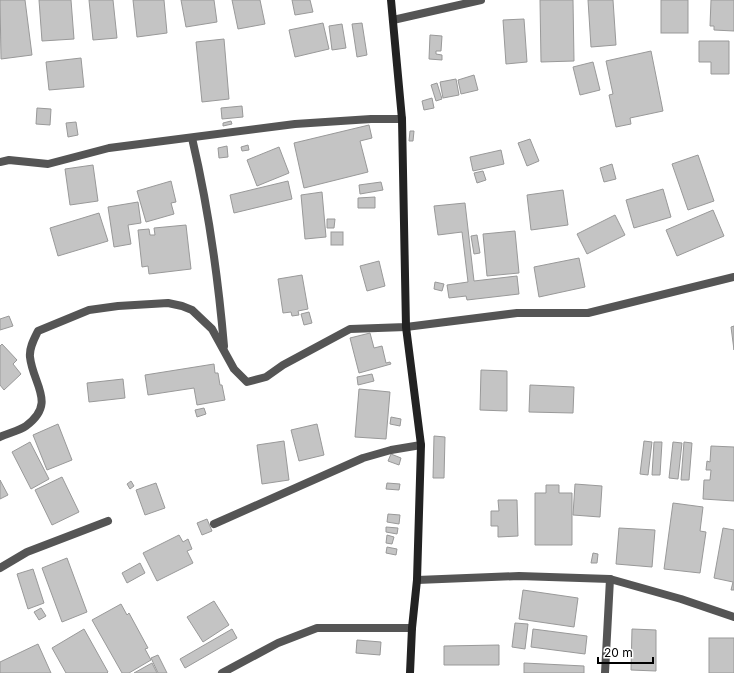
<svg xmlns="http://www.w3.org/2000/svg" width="734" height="673" font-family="Inter,sans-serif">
	<rect width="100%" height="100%" fill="#fff"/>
	<g fill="#c4c4c4" stroke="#999">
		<polygon points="0,0 25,0 32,55 1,59"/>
		<polygon points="39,0 71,0 74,39 42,41"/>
		<polygon points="89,0 113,0 117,38 93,40"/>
		<polygon points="133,0 164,0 167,33 137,37"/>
		<polygon points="181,0 214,0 217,22 186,27"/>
		<polygon points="232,0 260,0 265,24 238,29"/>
		<polygon points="292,0 310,0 313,12 295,15"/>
		<polygon points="540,0 573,0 574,61 541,62"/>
		<polygon points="588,0 613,0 616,45 591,47"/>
		<rect x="661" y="0" width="27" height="33"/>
		<polygon points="711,0 734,0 734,31 714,30 714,26 710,26"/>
		<polygon points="524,19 527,62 506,64 503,20"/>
		<polygon points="323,23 329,49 295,57 289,30"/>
		<polygon points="362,23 367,55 357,57 352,24"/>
		<polygon points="342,24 346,48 332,50 329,26"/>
		<polygon points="430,35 442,36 441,51 436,51 436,54 442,55 442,60 429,59"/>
		<polygon points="224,39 229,99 202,102 196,42"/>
		<polygon points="699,41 729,41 729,74 711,74 711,62 699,62"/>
		<polygon points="651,51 663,111 630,118 631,124 616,127 609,95 613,94 606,61"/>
		<polygon points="81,58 84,87 49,90 46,62"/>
		<polygon points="593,62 600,90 580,95 573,67"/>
		<polygon points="474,75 478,90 461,94 458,80"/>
		<polygon points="456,79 459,95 443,98 440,82"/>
		<polygon points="437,83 442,99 436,101 431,85"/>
		<polygon points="432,98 434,108 424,110 422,101"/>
		<polygon points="242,106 243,117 222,119 221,108"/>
		<polygon points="37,108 51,109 50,125 36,124"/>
		<polygon points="231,121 232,124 223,126 223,123"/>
		<polygon points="76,122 78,135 68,137 66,123"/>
		<polygon points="369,125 372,138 360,141 368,172 304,188 294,143"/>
		<polygon points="410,131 414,131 413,141 409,141"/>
		<polygon points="530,139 539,161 527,166 518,143"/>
		<polygon points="248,145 249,150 242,151 241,147"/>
		<polygon points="227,146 228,157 219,158 218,148"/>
		<polygon points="279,147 289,173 257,186 247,160"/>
		<polygon points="501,150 504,164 473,171 470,157"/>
		<polygon points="698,155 714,201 688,210 672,164"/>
		<polygon points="612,164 616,179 604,182 600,168"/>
		<polygon points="93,165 98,201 70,205 65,169"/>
		<polygon points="483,171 486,180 477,183 474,173"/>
		<polygon points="171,181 176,202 171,203 174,214 146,222 137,191"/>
		<polygon points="288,181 292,199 234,213 230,195"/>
		<polygon points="381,182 383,190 360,194 359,185"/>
		<polygon points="663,189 671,217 634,228 626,200"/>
		<polygon points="563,190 568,225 531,230 527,195"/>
		<polygon points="322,192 326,237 305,239 301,195"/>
		<polygon points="375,197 375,208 358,208 358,198"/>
		<polygon points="138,202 141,223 128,225 131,244 114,247 108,207"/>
		<polygon points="465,203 474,281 517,276 519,294 467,300 466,296 449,298 447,285 468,282 462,232 438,235 434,206"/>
		<polygon points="713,210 724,236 677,256 666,230"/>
		<polygon points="99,213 108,241 58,256 50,228"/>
		<polygon points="615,215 625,235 587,254 577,234"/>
		<polygon points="327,219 335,219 334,228 327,228"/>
		<polygon points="186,225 191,269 149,274 148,266 142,267 138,230 149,229 150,235 155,235 154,228"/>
		<polygon points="515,231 519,273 487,276 483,234"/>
		<rect x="331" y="232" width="12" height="13"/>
		<polygon points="477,235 480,253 474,254 471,236"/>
		<polygon points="579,258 585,287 539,297 534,267"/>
		<polygon points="379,261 385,286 367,291 360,266"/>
		<polygon points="302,275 308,309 298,311 299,315 292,316 291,312 283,313 278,279"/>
		<polygon points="435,282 444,284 442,291 434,289"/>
		<polygon points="309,312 312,323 304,325 301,314"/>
		<polygon points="9,316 13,326 0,330 0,319"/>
		<polygon points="734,326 734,350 731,327"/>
		<polygon points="370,333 374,348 382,346 386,363 390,362 391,364 359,373 350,338"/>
		<polygon points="2,344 17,360 13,364 21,374 4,390 0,385 0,346"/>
		<polygon points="214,364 215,373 218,373 220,385 222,385 225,400 197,405 194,388 148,395 145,375"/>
		<polygon points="481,370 507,371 507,411 480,410"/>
		<polygon points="372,374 374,381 358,385 357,377"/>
		<polygon points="123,379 125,398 89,402 87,383"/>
		<polygon points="530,385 574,387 573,413 529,412"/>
		<polygon points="359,389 390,392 386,439 355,437"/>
		<polygon points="204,408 206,414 197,417 195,410"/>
		<polygon points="391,417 401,419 400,426 390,424"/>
		<polygon points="58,424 72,460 47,470 33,435"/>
		<polygon points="317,424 324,455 299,461 291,430"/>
		<polygon points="434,436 445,437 444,478 433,478"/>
		<polygon points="284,441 289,480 262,484 257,445"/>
		<polygon points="644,441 652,442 648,475 640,474"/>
		<polygon points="30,442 49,479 31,489 12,452"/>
		<polygon points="654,442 662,442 660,475 652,475"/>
		<polygon points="673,442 682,443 678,479 669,478"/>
		<polygon points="684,442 692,443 689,480 681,480"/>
		<polygon points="711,446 734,447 734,501 703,499 704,480 710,480 711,470 706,470 707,461 710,462"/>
		<polygon points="391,454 401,458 399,465 388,461"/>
		<polygon points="62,477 79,512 52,525 35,490"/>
		<polygon points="0,480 8,495 0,499"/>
		<polygon points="131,481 134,486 130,489 127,484"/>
		<polygon points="156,483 165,508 145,515 136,490"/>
		<polygon points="387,483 400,484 399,490 386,489"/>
		<polygon points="575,484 602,486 600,517 573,515"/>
		<polygon points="546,485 559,485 559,493 572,493 572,545 535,545 535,493 546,493"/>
		<polygon points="498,500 517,500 518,536 498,537 498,526 491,526 491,511 499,511"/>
		<polygon points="673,503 703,507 700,531 706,532 700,573 664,569"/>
		<polygon points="388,514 400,515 399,524 387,522"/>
		<polygon points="207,519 212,531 202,535 197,523"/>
		<polygon points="386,527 398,528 397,534 386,532"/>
		<polygon points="619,528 655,530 652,567 616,564"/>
		<polygon points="723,528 734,530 734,590 731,590 733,582 714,578"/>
		<polygon points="179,535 183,542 188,539 192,549 187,551 193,563 157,581 143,553"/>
		<polygon points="387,535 394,537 392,544 386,543"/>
		<polygon points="387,547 397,549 396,555 386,553"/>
		<polygon points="593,553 598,554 597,563 591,563"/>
		<polygon points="67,558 87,612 62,622 42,568"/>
		<polygon points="140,563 145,573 127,583 122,573"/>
		<polygon points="33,569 44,603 28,609 17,574"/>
		<polygon points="523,590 578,598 574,627 519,619"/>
		<polygon points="214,601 229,625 203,642 187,617"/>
		<polygon points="121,604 127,615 129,613 148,648 145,649 151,660 129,673 122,673 92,620"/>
		<polygon points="41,608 46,616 39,620 34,612"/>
		<polygon points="515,623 528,624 525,649 512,647"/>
		<polygon points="84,629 108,672 107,673 66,673 52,648"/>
		<polygon points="232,629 237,638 185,668 180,659"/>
		<polygon points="533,629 587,636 585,654 531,647"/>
		<polygon points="632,629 656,630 656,671 631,670"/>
		<rect x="709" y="638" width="25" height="35"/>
		<polygon points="357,640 381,642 380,655 356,653"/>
		<polygon points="38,644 51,673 0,673 0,662"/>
		<polygon points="499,645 499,665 444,665 444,646"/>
		<polygon points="158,655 167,673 158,673 151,658"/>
		<polygon points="152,663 157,673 134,673"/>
		<polygon points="524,663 584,666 584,673 524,673"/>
	</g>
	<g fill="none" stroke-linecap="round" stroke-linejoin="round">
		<g stroke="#555" stroke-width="8">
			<polyline points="393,20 481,0"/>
			<path d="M192,138C208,206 218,276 224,346"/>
			<polyline points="0,162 9,160 48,164 109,148 295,124 371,119 402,119"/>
			<path d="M0,437C8,433 19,431 26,426C57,403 33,385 30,357C29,348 34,339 38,331L89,310L118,306L168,303L182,306L192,310L212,329L234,369L247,382L266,377L283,365L350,329L406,327L517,313H588L734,277"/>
			<polyline points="214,524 363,458 391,450 421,445"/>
			<polyline points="0,568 27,552 108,521"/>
			<polyline points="417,580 519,576 610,579 681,599 734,617"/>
			<polyline points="222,673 278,643 317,628 412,628"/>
			<polyline points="605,673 610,579"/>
		</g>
		<polyline stroke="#222" stroke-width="8" points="391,0 402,119 406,327 421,445 417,580 412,628 410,673"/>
	</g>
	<path d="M598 657v6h55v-6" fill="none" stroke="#000000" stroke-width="2"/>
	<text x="604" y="657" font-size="12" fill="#000000" stroke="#ffffff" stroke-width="3" paint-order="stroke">20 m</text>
</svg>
